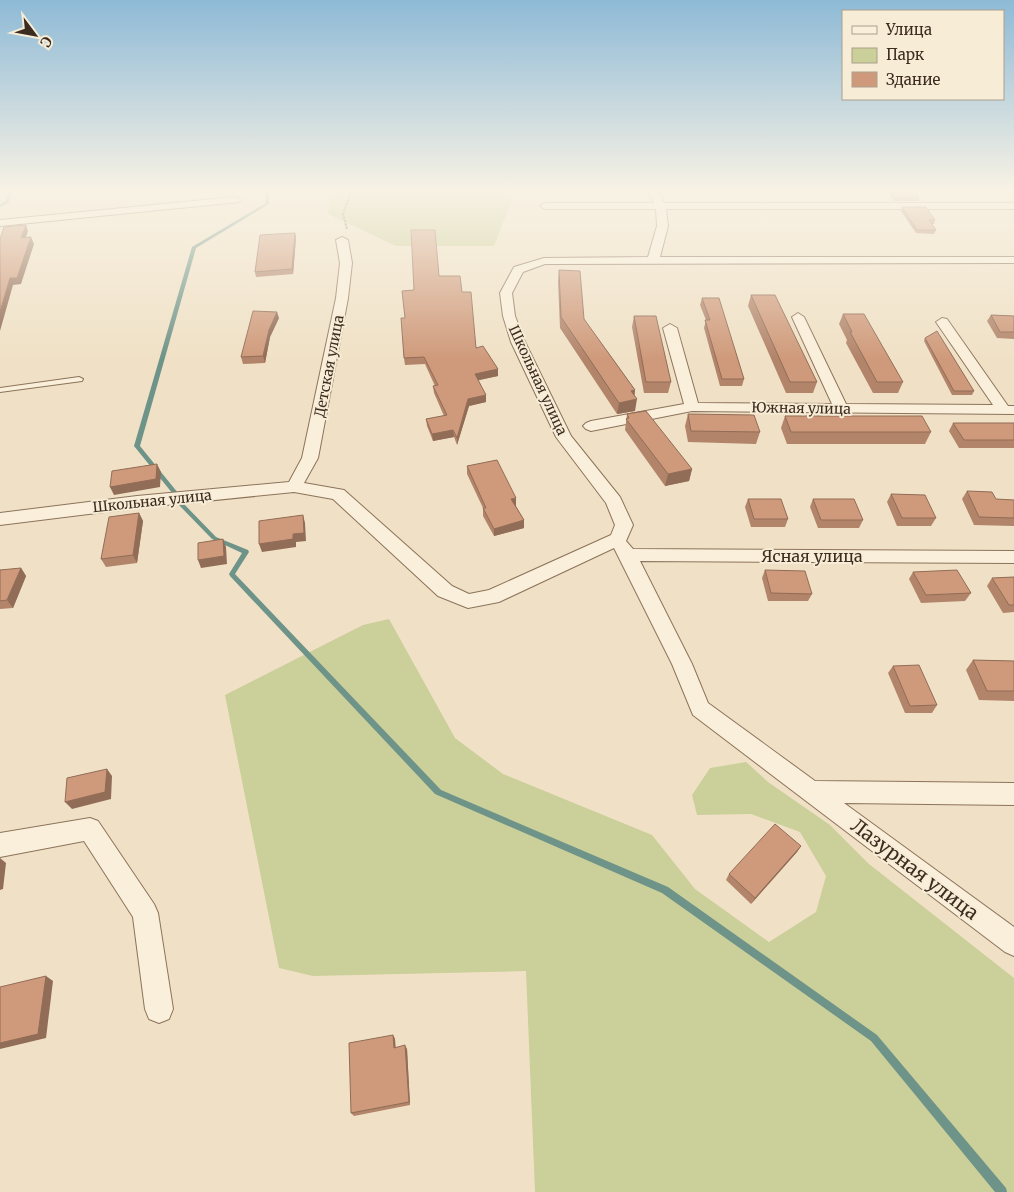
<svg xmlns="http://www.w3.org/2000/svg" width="1014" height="1192" font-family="Merriweather,serif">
	<rect width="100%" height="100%" fill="#f0e1c6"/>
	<g fill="#cbcf99">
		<polygon points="330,192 515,192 494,246 396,246 328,214"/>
		<polygon points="389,619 455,738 503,774 652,835 695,889 769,942 816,912 826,876 800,832 751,814 697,815 692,795 710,768 746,762 768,782 830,825 869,864 1014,978 1014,1192 535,1192 526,971 313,976 279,968 225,695 363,625"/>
	</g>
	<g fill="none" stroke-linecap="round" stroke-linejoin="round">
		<g fill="#6e9388" fill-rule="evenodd">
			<polygon points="9,192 13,192 8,203 0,207 0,205 5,201"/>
			<polygon points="265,192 269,192 269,204 196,248 140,446 178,493 177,494 173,494 134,446 192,247 266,203"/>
			<polygon points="180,501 182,502 216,537 248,550 249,552 235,574 441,790 668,887 877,1035 1006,1188 1007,1192 995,1192 871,1041 662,893 435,794 230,576 229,574 242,553 212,539 178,504 177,503"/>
		</g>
		<g stroke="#8c735b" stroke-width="2">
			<polygon id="service" points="79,377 83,379 82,381 0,392 0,388"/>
		</g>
		<g stroke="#8c735b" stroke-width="2">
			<g id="minor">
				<polygon points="649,192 659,192 664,203 1014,203 1014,209 666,209 668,226 660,257 1014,257 1014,263 545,264 523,272 512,293 515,316 525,342 571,436 620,497 633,525 626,541 633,549 1014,551 1014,563 640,561 692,664 708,703 815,781 1014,783 1014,805 844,803 1014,927 1014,956 1005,952 693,715 672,664 614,548 499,602 468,608 438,596 333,499 294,492 137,508 0,525 0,513 137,496 289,482 302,458 336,298 340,263 336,240 342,237 348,240 352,263 348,298 318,458 304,483 344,490 452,586 469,594 489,590 611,535 615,525 606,503 556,437 511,342 503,316 500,293 514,267 544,258 648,257 657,226 656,209 545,209 540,206 545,203 654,203"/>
				<polygon points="235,197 239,198 240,200 239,202 0,226 0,220"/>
				<polygon points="798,313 804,317 846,404 993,405 936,322 942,318 947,319 1008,406 1014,406 1014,414 692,411 591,431 586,429 583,426 586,423 591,421 684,404 663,328 670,324 677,328 698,403 832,404 792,317"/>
				<polygon points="90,818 98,821 154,904 158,913 173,1009 169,1019 159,1023 149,1019 145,1009 133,917 84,841 0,857 0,833"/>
			</g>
		</g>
		<polyline stroke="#8c735b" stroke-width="2" stroke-dasharray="2.5 1" stroke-linecap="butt" points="347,229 343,214 351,192"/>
		<use href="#service" fill="#faefda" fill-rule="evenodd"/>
		<use href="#minor" fill="#faefda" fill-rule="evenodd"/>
	</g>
	<g fill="#b2846a">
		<polygon points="890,192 915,192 919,198 918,201 894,201 889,194"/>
		<polygon points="902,207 935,220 934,224 931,224 936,230 934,234 916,233 901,211"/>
		<polygon points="295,233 296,238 293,274 256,277 255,272"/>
		<polygon points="559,270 584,319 635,390 634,396 635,411 617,414 560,328 558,281"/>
		<polygon points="439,276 462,292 476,348 498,376 478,380 486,402 469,406 457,445 454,437 433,441 427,426 426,419 444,416 434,393 433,386 435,386 425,364 405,365 404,358 405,318 414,290"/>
		<polygon points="751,295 817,382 813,393 786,393 748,306"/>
		<polygon points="702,298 744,379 742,386 720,386 704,328 706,320 700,305"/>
		<polygon points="843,314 903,382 898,393 873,393 846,343 847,340 839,324"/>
		<polygon points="991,315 1014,316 1014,339 997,338 987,321"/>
		<polygon points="634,316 671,382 668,393 644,393 632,327"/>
		<polygon points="279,318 270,337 265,363 243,364 241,357"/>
		<polygon points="925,338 974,391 972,395 952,395 924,341"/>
		<polygon points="627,414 692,469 689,481 665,486 625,430"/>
		<polygon points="688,414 760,432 756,444 688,442 685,426"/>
		<polygon points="785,416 931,432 925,444 787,444 781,428"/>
		<polygon points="953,423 1014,423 1014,448 959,448 949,431"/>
		<polygon points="467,466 516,506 524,520 524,528 494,536 483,516 483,508 467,474"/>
		<polygon points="967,491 996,499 1014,500 1014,526 974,525 962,499"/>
		<polygon points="891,494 936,518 931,526 897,526 887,502"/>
		<polygon points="748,499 788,519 785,527 751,527 745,507"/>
		<polygon points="813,499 863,520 859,528 818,528 810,507"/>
		<polygon points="139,513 143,521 137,563 106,567 101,559"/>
		<polygon points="21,568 26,576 13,608 0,609 0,570"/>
		<polygon points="765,570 812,594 808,601 768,601 762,578"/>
		<polygon points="913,572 971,593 965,601 921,603 909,579"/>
		<polygon points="1014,577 1014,612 1003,613 987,586 992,578"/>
		<polygon points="973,660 1014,661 1014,701 979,700 966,670"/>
		<polygon points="893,666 937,705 932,713 905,713 888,673"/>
		<polygon points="801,846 797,852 751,904 726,880 729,874"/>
		<polygon points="393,1035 395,1039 395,1047 407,1049 410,1105 354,1116 351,1113"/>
	</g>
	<g fill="#916c56">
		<polygon points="26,225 28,231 24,244 21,238"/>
		<polygon points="295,233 296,238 293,274 292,269"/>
		<polygon points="31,237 34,244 21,284 13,285 0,331 0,312 10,278"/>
		<polygon points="277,312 279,318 270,337 265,363 263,356 269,330"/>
		<polygon points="498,369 498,376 475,381 475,374"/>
		<polygon points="635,390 634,400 637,399 635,411 617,414 619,403 631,391"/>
		<polygon points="486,395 486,402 469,406 457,445 457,438 468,399"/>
		<polygon points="453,430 454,437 433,441 432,434"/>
		<polygon points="157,464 161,472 160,487 114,495 110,487"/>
		<polygon points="692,469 689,481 665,486 668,474"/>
		<polygon points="516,498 516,506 511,507 511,499"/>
		<polygon points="139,513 143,521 137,563 133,555"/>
		<polygon points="303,515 305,523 306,541 296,542 296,547 262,552 259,544 293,534"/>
		<polygon points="524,520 524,528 494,536 494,529"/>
		<polygon points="223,539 226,547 227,564 201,568 198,560"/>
		<polygon points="21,568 26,576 13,608 7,600"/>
		<polygon points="107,769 112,776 111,799 72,809 65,802"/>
		<polygon points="801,846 797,852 751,904 755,898"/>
		<polygon points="0,858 6,863 3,889 0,890"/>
		<polygon points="46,976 53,981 46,1038 0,1049 0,1043"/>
		<polygon points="393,1035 395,1039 396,1051 394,1048"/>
		<polygon points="405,1045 407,1049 410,1105 409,1102"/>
	</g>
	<g fill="#cf9a7b" stroke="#916c56">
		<polygon points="891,192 915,192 919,198 895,198"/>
		<polygon points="902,207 926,207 935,220 929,220 936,230 917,230"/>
		<polygon points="26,225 21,238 31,237 17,278 10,278 0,312 0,239 4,227"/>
		<polygon points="411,230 435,230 439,276 460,276 462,292 471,292 476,348 483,346 498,369 475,374 486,395 468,399 457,438 453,430 432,434 426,419 447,415 433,386 438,385 424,357 404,358 401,318 405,318 402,291 414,290"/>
		<polygon points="295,233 292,269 255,272 260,235"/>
		<polygon points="559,270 580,271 584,319 635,390 631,391 637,399 619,403 561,317"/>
		<polygon points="751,295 775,295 817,382 790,382"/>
		<polygon points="702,298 719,298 744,379 722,379 705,320 710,320"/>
		<polygon points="253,311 277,312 269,330 263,356 241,357"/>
		<polygon points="843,314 864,314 903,382 877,382 850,332 852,332"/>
		<polygon points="991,315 1014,316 1014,332 1000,332"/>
		<polygon points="634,316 656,316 671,382 646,382"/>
		<polygon points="937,331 974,391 954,391 925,338"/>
		<polygon points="646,411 692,469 668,474 626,419 629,418 627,414"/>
		<polygon points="688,414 754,415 760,432 691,431"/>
		<polygon points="785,416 922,416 931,432 791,432"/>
		<polygon points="953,423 1014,423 1014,440 964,440"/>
		<polygon points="497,460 516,498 511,499 524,520 494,529 483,508 486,508 467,466"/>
		<polygon points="157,464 156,479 110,487 112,471"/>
		<polygon points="967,491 992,492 996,499 1014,500 1014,518 979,517"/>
		<polygon points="891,494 925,495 936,518 902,518"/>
		<polygon points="748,499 781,499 788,519 754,519"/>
		<polygon points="813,499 854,499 863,520 821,520"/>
		<polygon points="139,513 133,555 101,559 109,517"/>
		<polygon points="303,515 304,533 293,534 293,539 259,544 259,521"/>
		<polygon points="223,539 224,556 198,560 198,543"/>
		<polygon points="21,568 7,600 0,601 0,570"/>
		<polygon points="765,570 805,571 812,594 771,593"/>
		<polygon points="957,570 971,593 926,595 913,572"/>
		<polygon points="1014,577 1014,605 1009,605 992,578"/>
		<polygon points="973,660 1014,661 1014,691 987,691"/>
		<polygon points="919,665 937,705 910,706 893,666"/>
		<polygon points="107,769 105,792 65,802 67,778"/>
		<polygon points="775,824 801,846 755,898 729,874"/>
		<polygon points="46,976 38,1034 0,1043 0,987"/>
		<polygon points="393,1035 394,1048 405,1045 409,1102 351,1113 349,1043"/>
	</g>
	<linearGradient id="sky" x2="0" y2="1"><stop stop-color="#8ebad6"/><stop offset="0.53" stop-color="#f8f2e5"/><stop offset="1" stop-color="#f8f2e5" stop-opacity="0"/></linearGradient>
	<rect width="1014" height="359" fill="url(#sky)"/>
	<g text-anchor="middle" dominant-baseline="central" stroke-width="4" stroke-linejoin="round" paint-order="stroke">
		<g font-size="14" fill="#3c2c1f" stroke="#f7ecd6">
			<text transform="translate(329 366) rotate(-79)">Детская улица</text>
			<text transform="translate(538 380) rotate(65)">Школьная улица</text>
			<text transform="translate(801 408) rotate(1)">Южная улица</text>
			<text transform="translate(152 501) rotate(-6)">Школьная улица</text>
		</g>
		<g font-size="16" fill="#3c2c1f" stroke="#f7ecd6">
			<text x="812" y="556">Ясная улица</text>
		</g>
		<g font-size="19" fill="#3c2c1f" stroke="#f7ecd6">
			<text transform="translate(915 869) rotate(37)">Лазурная улица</text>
		</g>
	</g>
	<rect x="842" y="10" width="162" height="90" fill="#f7ecd6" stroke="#ac9f8d"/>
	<rect x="852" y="26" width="25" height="8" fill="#faefda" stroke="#ac9f8d"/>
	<text x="886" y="35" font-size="15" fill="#3c2c1f">Улица</text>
	<rect x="852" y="48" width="25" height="15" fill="#cbcf99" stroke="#ac9f8d"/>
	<text x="886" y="60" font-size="15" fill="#3c2c1f">Парк</text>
	<rect x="852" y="72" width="25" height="15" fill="#cf9a7b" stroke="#ac9f8d"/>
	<text x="886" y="85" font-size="15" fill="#3c2c1f">Здание</text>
	<g transform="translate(35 35) rotate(122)" stroke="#f7ecd6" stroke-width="4" paint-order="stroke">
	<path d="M0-4L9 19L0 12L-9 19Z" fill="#3c2c1f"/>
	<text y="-8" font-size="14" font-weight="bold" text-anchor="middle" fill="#3c2c1f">С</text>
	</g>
</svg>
